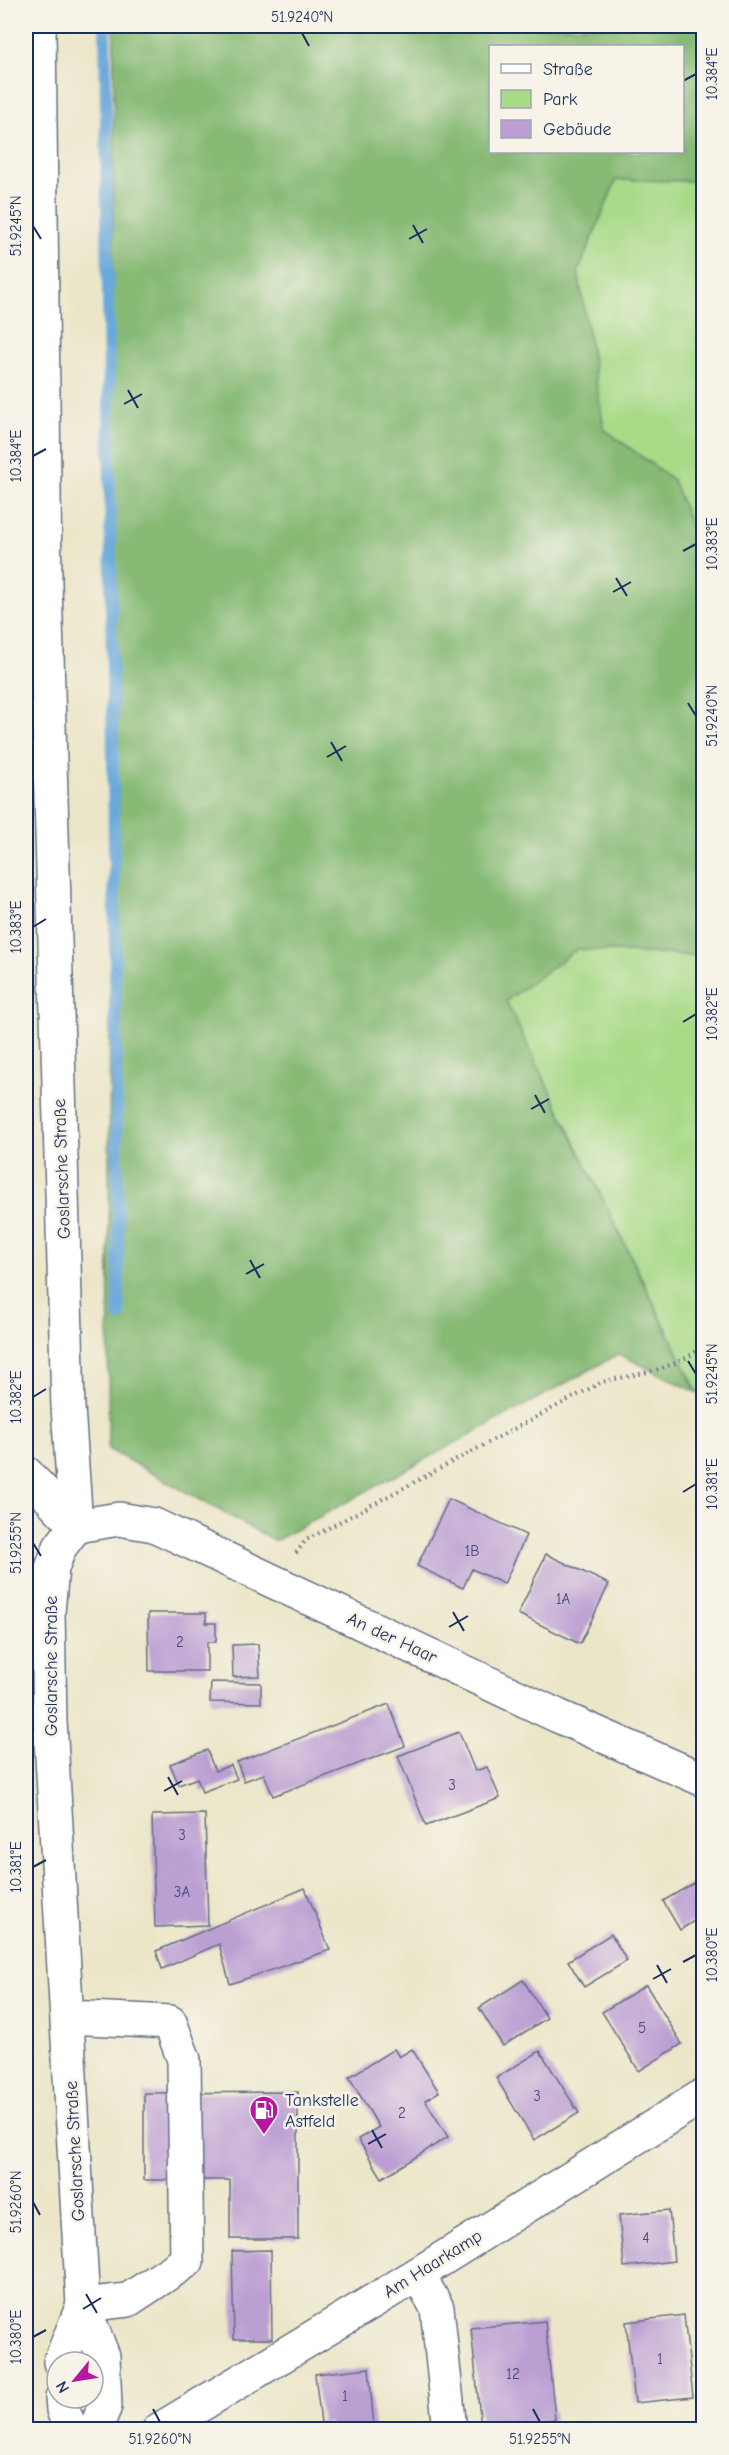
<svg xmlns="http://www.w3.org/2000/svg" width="729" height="2455" font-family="'Comic Neue',sans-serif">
	<rect width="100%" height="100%" fill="#f7f3e8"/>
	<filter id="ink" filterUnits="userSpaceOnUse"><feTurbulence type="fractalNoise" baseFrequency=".0167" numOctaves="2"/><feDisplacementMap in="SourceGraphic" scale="12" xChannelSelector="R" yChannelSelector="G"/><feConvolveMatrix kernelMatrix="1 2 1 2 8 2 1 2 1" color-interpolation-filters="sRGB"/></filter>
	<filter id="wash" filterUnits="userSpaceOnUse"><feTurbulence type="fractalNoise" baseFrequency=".008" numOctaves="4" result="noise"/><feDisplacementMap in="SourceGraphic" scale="24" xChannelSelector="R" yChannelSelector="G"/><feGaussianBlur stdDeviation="1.35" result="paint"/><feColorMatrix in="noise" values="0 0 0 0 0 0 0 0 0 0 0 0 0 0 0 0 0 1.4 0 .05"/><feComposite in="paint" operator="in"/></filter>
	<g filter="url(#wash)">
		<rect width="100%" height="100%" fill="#ece6c9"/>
		<g fill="#a8da88" stroke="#628473" stroke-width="1.5">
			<polygon points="616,180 703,181 703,557 673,480 604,429 578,272"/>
			<polygon points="577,949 703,956 704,1387 698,1393 506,1001"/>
		</g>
		<path fill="#86ba74" stroke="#507469" stroke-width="1.5" fill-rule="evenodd" d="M114,26H703V181L616,180L578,272L604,429L673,480L703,557V956L577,949L506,1001L697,1393L703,1387V1394L698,1393L619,1354L275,1541L108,1449ZM490,46H682V152H490Z"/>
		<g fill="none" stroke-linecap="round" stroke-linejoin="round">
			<polyline stroke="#69a8db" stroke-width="12" points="105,26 119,1316"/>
		</g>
		<g id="blocks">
			<g fill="#bb9fd3">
				<polygon points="449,1499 526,1535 504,1584 472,1569 463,1588 417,1566"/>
				<polygon points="546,1554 609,1584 580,1644 518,1614"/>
				<polygon points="148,1613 206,1613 206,1623 216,1623 216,1642 207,1642 207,1671 149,1671"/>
				<polygon points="258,1644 260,1676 233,1677 232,1645"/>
				<polygon points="211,1682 261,1683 261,1703 210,1702"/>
				<polygon points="389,1704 405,1746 273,1796 264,1774 244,1781 237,1762"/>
				<polygon points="459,1732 475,1771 487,1767 500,1798 426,1826 398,1756"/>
				<polygon points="207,1750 215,1771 231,1765 237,1779 202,1792 197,1778 179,1785 170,1764"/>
				<polygon points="205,1814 208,1925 155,1927 152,1815"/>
				<polygon points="704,1877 704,1915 680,1930 663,1901"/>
				<polygon points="305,1888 330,1950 230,1984 219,1944 162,1969 156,1951"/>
				<polygon points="611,1934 627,1961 584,1987 568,1961"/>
				<polygon points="523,1980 547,2018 503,2046 479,2008"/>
				<polygon points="646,1985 682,2044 639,2071 602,2012"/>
				<polygon points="394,2049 399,2057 412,2049 439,2092 425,2100 448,2137 382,2178 358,2139 379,2127 349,2077"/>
				<polygon points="540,2051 579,2113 534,2140 496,2078"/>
				<polygon points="298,2092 298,2239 230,2239 230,2180 144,2180 144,2093"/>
				<polygon points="669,2210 674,2261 624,2267 619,2215"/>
				<polygon points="271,2250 272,2339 234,2339 232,2251"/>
				<polygon points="684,2315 693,2397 635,2403 626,2322"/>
				<polygon points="545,2321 555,2419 481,2427 471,2328"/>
				<polygon points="369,2368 374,2430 330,2430 329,2423 321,2423 315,2374"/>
			</g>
		</g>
	</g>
	<g filter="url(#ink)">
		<use href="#blocks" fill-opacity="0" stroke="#646f83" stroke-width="1.5"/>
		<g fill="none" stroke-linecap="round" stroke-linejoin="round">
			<g stroke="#646f83" stroke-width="36">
				<g id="minor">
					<polyline points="39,26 45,582 68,1407 76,1526 60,1547 52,1568 48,1612 50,1721 83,2305 103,2356 105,2406 95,2430"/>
					<polyline points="26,1473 76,1526"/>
					<polyline points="76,1526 119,1519 154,1525 558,1716 704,1780"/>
					<polyline points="68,2017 170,2022 184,2060 187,2261 128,2300 83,2305"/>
					<polyline points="418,2274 437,2308 450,2430"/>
					<polyline points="60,2362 83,2305"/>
					<polyline points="62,2398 63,2410 71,2430"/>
					<polyline points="159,2430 418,2274 704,2095"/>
				</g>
			</g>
			<path stroke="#646f83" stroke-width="4" stroke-dasharray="1.5 4.5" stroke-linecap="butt" d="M296,1553L306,1540L602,1382C636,1374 679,1370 704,1344"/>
			<use href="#minor" stroke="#fff" stroke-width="33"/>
		</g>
	</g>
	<path fill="none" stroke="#1b2f5e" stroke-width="2" d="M302,33L309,46M683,81L696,74M413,225L423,243M33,226L41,239M409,239L427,229M128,390L138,408M124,404L142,394M33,456L46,449M683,551L696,544M616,578L627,596M613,592L631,582M688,703L696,716M331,742L342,761M327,757L346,746M33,927L46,919M683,1022L696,1014M535,1095L545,1113M531,1109L549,1099M250,1260L260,1278M246,1274L264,1264M688,1361L696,1374M33,1397L46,1389M683,1492L696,1484M33,1543L41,1556M453,1612L464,1631M449,1627L468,1616M168,1777L178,1795M164,1791L182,1781M33,1867L46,1860M683,1962L696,1955M657,1965L667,1983M653,1979L671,1969M372,2130L382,2148M368,2144L386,2134M33,2202L40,2215M86,2294L97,2313M83,2309L101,2298M33,2337L46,2330M153,2409L160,2422M533,2409L540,2422"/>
	<defs>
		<g id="fuel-pin" transform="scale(1.5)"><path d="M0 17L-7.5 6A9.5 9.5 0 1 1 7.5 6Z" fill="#b5179e" stroke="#f7f3e8"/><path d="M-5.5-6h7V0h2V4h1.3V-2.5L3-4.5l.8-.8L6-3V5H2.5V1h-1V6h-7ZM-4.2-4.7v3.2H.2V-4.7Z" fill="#fff"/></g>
	</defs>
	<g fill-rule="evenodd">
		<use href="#fuel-pin" x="264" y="2110"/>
	</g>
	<g text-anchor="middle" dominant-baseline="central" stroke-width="5" stroke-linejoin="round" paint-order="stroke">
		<g font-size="15" fill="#434b7b">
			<text x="472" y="1551">1B</text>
			<text x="563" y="1599">1A</text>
			<text x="180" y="1642">2</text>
			<text x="452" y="1785">3</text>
			<text x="182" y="1835">3</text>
			<text x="182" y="1892">3A</text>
			<text x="642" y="2028">5</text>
			<text x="537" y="2096">3</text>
			<text x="402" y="2113">2</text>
			<text x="646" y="2238">4</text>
			<text x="660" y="2359">1</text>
			<text x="513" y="2374">12</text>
			<text x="345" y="2396">1</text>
		</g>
		<g font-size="18" fill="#1b2f5e" stroke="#f7f3e8">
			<text transform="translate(62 1169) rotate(-92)">Goslarsche Straße</text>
			<text transform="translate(392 1638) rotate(25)">An der Haar</text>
			<text transform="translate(51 1666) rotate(-90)">Goslarsche Straße</text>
			<text transform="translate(75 2151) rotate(-93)">Goslarsche Straße</text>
			<text transform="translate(433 2264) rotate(-32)">Am Haarkamp</text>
		</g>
		<g font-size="18" fill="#1b2f5e" stroke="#f7f3e8" text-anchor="start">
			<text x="285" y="2100">Tankstelle<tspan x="285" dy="21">Astfeld</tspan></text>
		</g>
	</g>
	<rect width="729" height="2455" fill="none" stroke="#f7f3e8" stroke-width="66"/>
	<rect x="489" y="45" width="195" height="108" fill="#f7f3e8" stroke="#9fa5b1" stroke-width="1.5"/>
	<rect x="501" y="64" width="30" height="9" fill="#ffffff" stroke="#9fa5b1" stroke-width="1.5"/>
	<text x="543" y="75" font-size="18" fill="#1b2f5e">Straße</text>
	<rect x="501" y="90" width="30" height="18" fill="#a8da88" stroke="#9fa5b1" stroke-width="1.5"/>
	<text x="543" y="105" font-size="18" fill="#1b2f5e">Park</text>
	<rect x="501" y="120" width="30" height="18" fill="#bb9fd3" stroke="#9fa5b1" stroke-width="1.5"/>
	<text x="543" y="135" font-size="18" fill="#1b2f5e">Gebäude</text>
	<g transform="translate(75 2380) rotate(240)"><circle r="28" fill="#f7f3e8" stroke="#9fa5b1" stroke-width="1.5"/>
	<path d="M0-4.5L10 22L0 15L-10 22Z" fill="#b5179e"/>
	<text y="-9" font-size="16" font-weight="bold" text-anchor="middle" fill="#1b2f5e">N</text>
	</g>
	<rect x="33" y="33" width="663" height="2389" fill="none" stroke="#1b2f5e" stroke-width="2"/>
	<g font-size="15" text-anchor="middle" fill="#1b2f5e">
		<text x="302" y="22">51.9240°N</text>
		<text transform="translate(712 74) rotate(-90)" y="5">10.384°E</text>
		<text transform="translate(16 226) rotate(-90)" y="5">51.9245°N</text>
		<text transform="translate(16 456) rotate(-90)" y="5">10.384°E</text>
		<text transform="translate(712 544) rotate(-90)" y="5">10.383°E</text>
		<text transform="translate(712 716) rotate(-90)" y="5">51.9240°N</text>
		<text transform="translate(16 927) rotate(-90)" y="5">10.383°E</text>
		<text transform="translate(712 1014) rotate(-90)" y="5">10.382°E</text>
		<text transform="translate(712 1374) rotate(-90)" y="5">51.9245°N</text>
		<text transform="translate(16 1397) rotate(-90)" y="5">10.382°E</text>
		<text transform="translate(712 1484) rotate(-90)" y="5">10.381°E</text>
		<text transform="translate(16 1543) rotate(-90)" y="5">51.9255°N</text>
		<text transform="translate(16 1867) rotate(-90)" y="5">10.381°E</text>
		<text transform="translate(712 1955) rotate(-90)" y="5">10.380°E</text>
		<text transform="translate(16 2202) rotate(-90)" y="5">51.9260°N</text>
		<text transform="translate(16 2337) rotate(-90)" y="5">10.380°E</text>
		<text x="160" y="2444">51.9260°N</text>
		<text x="540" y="2444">51.9255°N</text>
	</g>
</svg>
